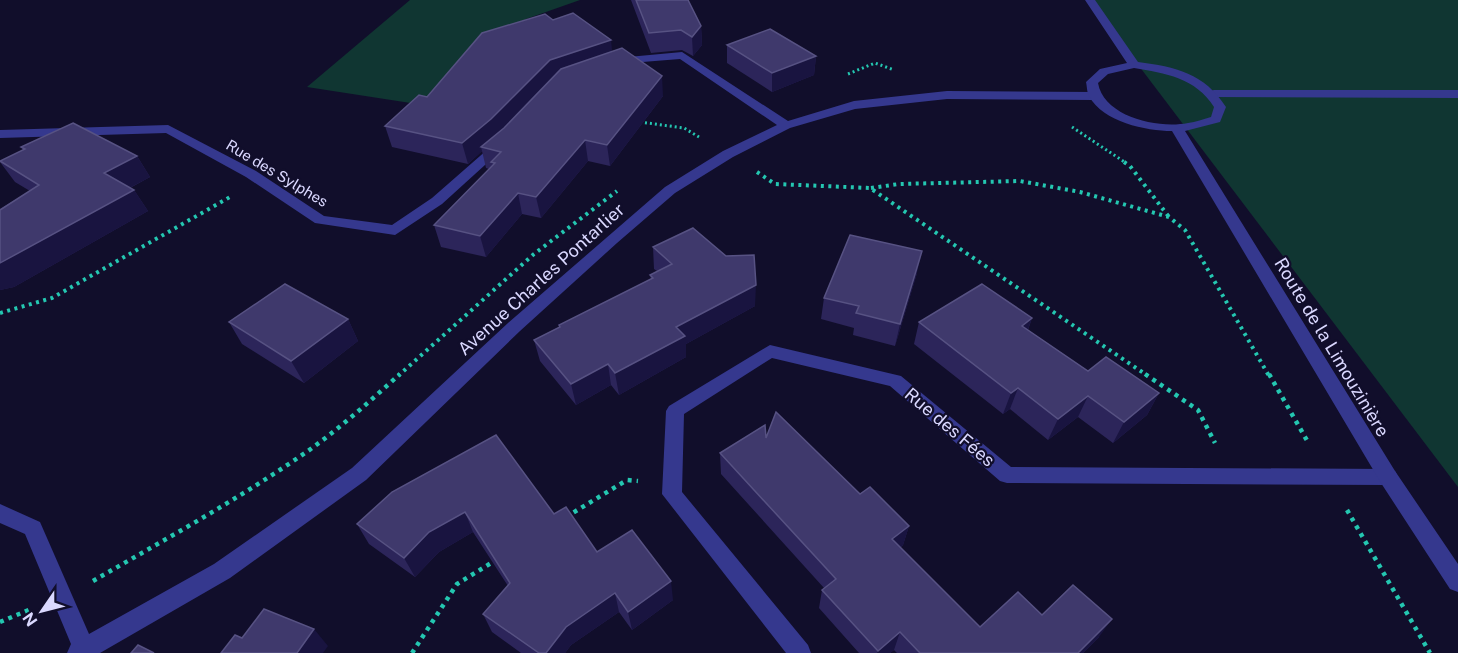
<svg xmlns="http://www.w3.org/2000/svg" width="1458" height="653" font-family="'Public Sans',sans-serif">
	<rect width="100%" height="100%" fill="#110e2b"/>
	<g fill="#103632">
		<polygon points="410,0 580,0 526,19 430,106 307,87"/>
		<polygon points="1089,0 1458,0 1458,487"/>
	</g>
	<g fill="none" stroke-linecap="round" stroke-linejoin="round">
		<g stroke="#24c7b1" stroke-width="3" stroke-dasharray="2 3" stroke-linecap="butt">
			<polyline points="848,74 875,63 894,70"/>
			<polyline points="640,122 684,128 699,137"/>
			<polyline points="1072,127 1126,163"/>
		</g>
		<g stroke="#24c7b1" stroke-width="4" stroke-dasharray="3 4.5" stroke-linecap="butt">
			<polyline points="1124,162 1130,166 1169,217"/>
			<polyline points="757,172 775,184 870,188 1148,376"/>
			<polyline points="871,188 899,184 1020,181 1080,192 1169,217 1185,230 1269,376"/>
			<polyline points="0,313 52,298 230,197"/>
			<polyline points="398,376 534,254 617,191"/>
		</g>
		<g stroke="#24c7b1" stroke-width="4.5" stroke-dasharray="4 5" stroke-linecap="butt">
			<polyline points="1145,374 1198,410 1215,443"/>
			<polyline points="1269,374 1309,444"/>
			<polyline points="1347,510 1430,653"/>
			<polyline points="566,517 627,480 638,481"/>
			<path d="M93,581C164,540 237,500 305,453C338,430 369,402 400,374"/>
			<polyline points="0,622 31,609"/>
			<polyline points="412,653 457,584 496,560"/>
		</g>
		<g fill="#35388e" fill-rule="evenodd">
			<polygon points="682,52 788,121 854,101 947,91 1094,92 1100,96 1094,100 947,99 855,109 790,128 733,157 675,193 617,243 520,331 366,480 230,578 100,653 67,653 71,644 25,534 0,523 0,504 40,522 89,634 214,564 352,468 508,323 665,187 723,151 777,125 680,59 630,63 617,67 611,64 628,57"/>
			<polygon points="1214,90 1458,90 1458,98 1210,97 1210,91"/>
			<polygon points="168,125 256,171 324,216 392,225 432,198 496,142 501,141 507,145 442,204 395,235 315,223 246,177 166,133 0,138 0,130"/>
			<polygon points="770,345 901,376 1011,467 1388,469 1395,471 1398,477 1395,483 1388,485 1007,483 1000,481 890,386 772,358 684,414 682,492 808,645 811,653 786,653 662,494 666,411 669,406"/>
		</g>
		<path fill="#35388e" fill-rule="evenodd" d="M1085,0H1095L1138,62C1176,67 1204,73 1226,107L1220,122L1185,131L1395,471L1458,564V592L1450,589L1381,483L1172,131C1146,131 1103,122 1089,96C1087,93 1087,86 1086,82L1100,69L1127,63ZM1134,68C1165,73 1196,78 1214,107L1211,117C1203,119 1196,122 1188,123C1158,129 1104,117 1098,83L1108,74Z"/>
	</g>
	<g fill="#2c255a">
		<polygon points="631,0 688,0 701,26 702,45 693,56 682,50 651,53"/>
		<polygon points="553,20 612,51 663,96 610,166 588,161 541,218 522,214 486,257 441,247 434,225 489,169 486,168 482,151 468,164 392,147 385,126 427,97"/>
		<polygon points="727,45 816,56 814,75 772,92 727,63"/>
		<polygon points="21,147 137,156 150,177 130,188 134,190 148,211 14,287 0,290 0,209 30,191 15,182 0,162 23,150"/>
		<polygon points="653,247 755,306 686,344 686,357 619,395 611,385 576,405 540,361 534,340 559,327 559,325 651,279 650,275 657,271 654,269"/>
		<polygon points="917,273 895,346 853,335 854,328 821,319 824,298"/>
		<polygon points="1032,318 1028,330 1088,371 1159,393 1147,415 1113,443 1078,417 1048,440 1010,409 1003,414 914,344 919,322"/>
		<polygon points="348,319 358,341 304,383 242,344 229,322"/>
		<polygon points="766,438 860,494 909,526 903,545 900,548 980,627 1042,615 1099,637 1083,653 897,653 894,650 890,653 859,653 819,608 822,590 824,588 721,474 720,453"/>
		<polygon points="392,492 554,514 597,552 673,600 632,630 619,612 571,645 565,653 521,653 492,632 483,614 508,586 473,532 439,552 415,577 369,544 357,524"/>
	</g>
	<g fill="#191440">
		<polygon points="701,26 702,45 693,56 692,37"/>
		<polygon points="611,40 613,59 495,139 481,147 482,151 468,164 462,143 550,60"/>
		<polygon points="816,56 814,75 772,92 772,73"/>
		<polygon points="662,76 663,96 610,166 607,145"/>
		<polygon points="585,140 588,161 541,218 536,197"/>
		<polygon points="137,156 150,177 118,194 104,173"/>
		<polygon points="134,190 148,211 14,287 0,290 0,263"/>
		<polygon points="518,193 522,214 486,257 480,236"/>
		<polygon points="922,251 917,273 895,346 900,324"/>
		<polygon points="756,285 755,306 686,344 686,357 619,395 615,373 676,327"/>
		<polygon points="1032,318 1024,340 1022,326"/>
		<polygon points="348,319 358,341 304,383 291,361"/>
		<polygon points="608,364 611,385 576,405 571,384"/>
		<polygon points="1018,388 1010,409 1003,414 1011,393"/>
		<polygon points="1159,393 1147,415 1113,443 1124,422"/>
		<polygon points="1088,396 1078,417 1048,440 1058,419"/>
		<polygon points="465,512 473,532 439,552 415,577 404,558 429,532"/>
		<polygon points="909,526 903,545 886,559 892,539"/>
		<polygon points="671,581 673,600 632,630 628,612"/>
		<polygon points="615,593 619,612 571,645 565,653 546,653 566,627"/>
		<polygon points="1112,619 1099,637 1083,653 1078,653"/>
		<polygon points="314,629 328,646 323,653 297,653"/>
		<polygon points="900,632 894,650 890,653 877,653 878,651"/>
	</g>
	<g fill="#3f396c" stroke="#575283" stroke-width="1.5">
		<polygon points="636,0 688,0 701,26 692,37 681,30 649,33"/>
		<polygon points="573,13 611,40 550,60 491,119 462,143 385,126 419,95 427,97 482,33 545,14 553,20"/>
		<polygon points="770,29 816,56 772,73 727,45"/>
		<polygon points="622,48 662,76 607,145 585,140 536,197 518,193 480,236 434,225 495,163 491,162 501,152 481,147 504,128 561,69"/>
		<polygon points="73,123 137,156 104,173 134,190 0,263 0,210 39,185 0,161 25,149 21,147"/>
		<polygon points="693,228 726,256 754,255 756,285 676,327 685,336 615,373 608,364 571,384 534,340 560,327 559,325 653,278 650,275 672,264 653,247"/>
		<polygon points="850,235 922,251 900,324 856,313 859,306 824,298"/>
		<polygon points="285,284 348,319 291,361 229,322"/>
		<polygon points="982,284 1032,318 1022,326 1088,371 1106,357 1159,393 1124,422 1088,396 1058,419 1018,388 1011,393 919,322"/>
		<polygon points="776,412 860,494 870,487 909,526 892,539 980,627 1018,592 1042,615 1073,585 1112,619 1078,653 920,653 900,632 878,651 822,590 836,579 720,453 765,425 766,438"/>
		<polygon points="496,435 554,514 566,507 597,552 632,530 671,581 628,612 615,593 566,627 546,653 539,653 483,614 510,583 465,512 429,532 404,558 357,524 392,492"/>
		<polygon points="264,609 314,629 297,653 221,653 235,635 242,638"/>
		<polygon points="138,645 154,653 131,653"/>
	</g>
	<g text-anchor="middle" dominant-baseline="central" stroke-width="4.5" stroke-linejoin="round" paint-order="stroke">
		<g font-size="15" fill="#dad8ff" stroke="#110e2b">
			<text transform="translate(277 173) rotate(31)">Rue des Sylphes</text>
		</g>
		<g font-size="18" fill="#dad8ff" stroke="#110e2b">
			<text transform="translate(541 279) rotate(-42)">Avenue Charles Pontarlier</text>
			<text transform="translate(1332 347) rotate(59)">Route de la Limouzinière</text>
			<text transform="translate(950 427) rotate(40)">Rue des Fées</text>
		</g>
	</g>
	<g transform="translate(42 611) rotate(235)" stroke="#110e2b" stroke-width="4.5" paint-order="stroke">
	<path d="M0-4.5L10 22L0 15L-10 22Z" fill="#dad8ff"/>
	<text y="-9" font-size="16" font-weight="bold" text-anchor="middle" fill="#dad8ff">N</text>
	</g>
</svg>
